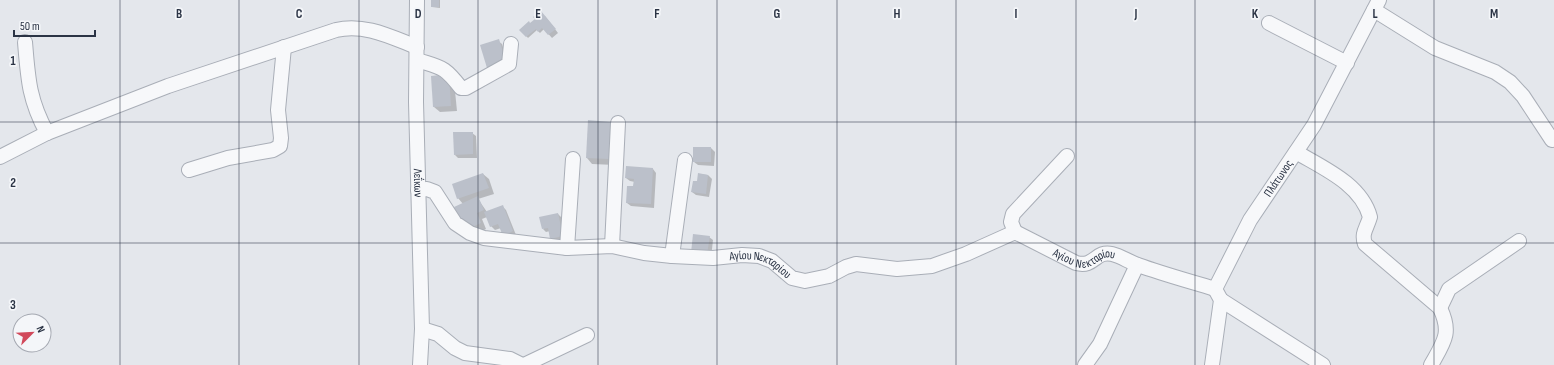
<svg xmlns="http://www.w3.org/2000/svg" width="1554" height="365" font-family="'Sofia Sans Condensed',sans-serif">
	<rect width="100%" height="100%" fill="#e4e7ec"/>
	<g fill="#0003">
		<polygon points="432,0 440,0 440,8 432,7"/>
		<polygon points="545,16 558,33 552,38 544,29 540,33 537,30 528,38 521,30"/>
		<polygon points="498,41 502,44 509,66 492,71"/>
		<polygon points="432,77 454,81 457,111 440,112 434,107"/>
		<polygon points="611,123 616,128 615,165 592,164 587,158"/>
		<polygon points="472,133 476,136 477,158 458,158 455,155"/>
		<polygon points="711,148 715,152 714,166 698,165 694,162"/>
		<polygon points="653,169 656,173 654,208 631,206 627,203 634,187 635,182 630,181 626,178"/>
		<polygon points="483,174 489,179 494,194 478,199 487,212 502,206 506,210 516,235 507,239 501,228 495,230 491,226 487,217 482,219 486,229 477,233 469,230 463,204 458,198"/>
		<polygon points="699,174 708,175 712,179 709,197 696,195 692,192 698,183"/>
		<polygon points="558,214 561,217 566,240 555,242 551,239 550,231 546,232 543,229"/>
		<polygon points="709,237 713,240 711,258 696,256"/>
	</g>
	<g fill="#bbc0ca">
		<rect x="431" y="0" width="8" height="7"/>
		<polygon points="541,11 556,29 548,35 542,28 538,32 536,29 526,37 519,30 529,21 530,23 535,19 533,17"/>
		<polygon points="499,39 506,62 487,68 480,45"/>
		<polygon points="449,74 451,106 433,107 431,76"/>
		<polygon points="588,120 611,122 609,159 586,158"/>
		<polygon points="453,132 473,132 473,154 454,155"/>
		<rect x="693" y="147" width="18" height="15"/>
		<polygon points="626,166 653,168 651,204 626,203 627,186 633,186 634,179 625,178"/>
		<polygon points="483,173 489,188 457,199 452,184"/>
		<polygon points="698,173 708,175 706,194 691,192 693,181 697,181"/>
		<polygon points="478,196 484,210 477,213 481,223 470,228 468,223 463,226 454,207"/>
		<polygon points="503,205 513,231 503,236 498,224 490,227 484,212"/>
		<polygon points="558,213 563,236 550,239 548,228 542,229 539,217"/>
		<polygon points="693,234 710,236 707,254 691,253"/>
	</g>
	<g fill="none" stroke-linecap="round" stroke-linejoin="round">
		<g stroke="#a9aeb7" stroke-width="16">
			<g id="minor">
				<path id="s1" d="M417,0L416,102L422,329L420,365"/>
				<polyline points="1374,10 1435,48 1495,72 1510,82 1523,96 1552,140"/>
				<polyline points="1269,23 1347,63"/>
				<path d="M25,42C28,79 29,100 47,133"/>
				<path d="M417,60C442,68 444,66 461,88H466L509,64L511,44"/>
				<path d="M1296,152C1323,168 1361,184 1370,217C1367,228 1361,233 1365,244L1440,308C1452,333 1444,342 1431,365"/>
				<path d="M0,157L47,133L168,86L336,30C364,23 391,37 417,47"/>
				<polyline points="189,170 228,158 273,150 280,146 281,138 278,110 284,47"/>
				<path id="s2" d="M418,190L427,189L435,192L455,223L470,233L484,238L567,248L612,246L644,253L672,256L713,258L742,255L759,256L772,261L792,278L805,281L829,276L846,267L856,264L897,269L932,266L966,254L1015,232L1076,263C1095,268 1095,250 1112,254C1121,256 1129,262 1138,265C1163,274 1189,281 1215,289"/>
				<polyline points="1015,232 1011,222 1013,214 1067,156"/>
				<polyline points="612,246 618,123"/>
				<polyline points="567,248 573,159"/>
				<polyline points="672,256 685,160"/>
				<polyline points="1221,300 1323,365"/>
				<polyline points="1440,308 1449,289 1519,241"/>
				<polyline points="422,329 438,334 455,348 465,353 510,359 522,365"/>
				<polyline points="524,365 587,335"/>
				<polyline points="1085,365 1100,344 1137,265"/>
				<path id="s3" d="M1212,365L1221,300L1215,289L1250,220L1314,125L1379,0"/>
			</g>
		</g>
		<use href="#minor" stroke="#f7f8fa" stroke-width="14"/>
	</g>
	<path fill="none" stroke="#2b3445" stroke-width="1" stroke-opacity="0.55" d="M120,0V365M239,0V365M359,0V365M478,0V365M598,0V365M717,0V365M837,0V365M956,0V365M1076,0V365M1195,0V365M1315,0V365M1434,0V365M0,122H1554M0,243H1554"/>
	<g text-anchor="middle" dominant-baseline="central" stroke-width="3.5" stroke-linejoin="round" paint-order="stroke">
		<g font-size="12" fill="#2b3445" stroke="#f4f6f9">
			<text stroke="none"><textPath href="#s3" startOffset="206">Πλάτωνος</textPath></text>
			<text stroke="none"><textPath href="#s1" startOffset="183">Λεΐκων</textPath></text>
			<text stroke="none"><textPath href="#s2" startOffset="715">Αγίου Νεκταρίου</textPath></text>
			<text stroke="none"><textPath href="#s2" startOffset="368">Αγίου Νεκταρίου</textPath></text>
		</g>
	</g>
	<g font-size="13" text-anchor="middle" font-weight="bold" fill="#2b3445" stroke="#f4f6f9" stroke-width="3.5" stroke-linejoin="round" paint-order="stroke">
		<text x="179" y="18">B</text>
		<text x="299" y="18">C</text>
		<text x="418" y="18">D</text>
		<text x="538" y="18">E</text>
		<text x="657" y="18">F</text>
		<text x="777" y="18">G</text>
		<text x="897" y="18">H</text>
		<text x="1016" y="18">I</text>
		<text x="1136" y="18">J</text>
		<text x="1255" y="18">K</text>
		<text x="1375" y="18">L</text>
		<text x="1494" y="18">M</text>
		<text x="13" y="65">1</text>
		<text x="13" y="187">2</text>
		<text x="13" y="309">3</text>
	</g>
	<g transform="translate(32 333) rotate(66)"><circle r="19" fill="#f4f6f9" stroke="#a4a8b1"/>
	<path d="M0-3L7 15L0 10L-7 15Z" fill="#d1495b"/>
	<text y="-6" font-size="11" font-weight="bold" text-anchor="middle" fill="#2b3445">N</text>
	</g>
	<path d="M14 30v6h81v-6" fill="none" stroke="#2b3445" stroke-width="2"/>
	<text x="20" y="30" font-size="12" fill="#2b3445" stroke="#f4f6f9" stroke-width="3" paint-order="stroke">50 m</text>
</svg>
